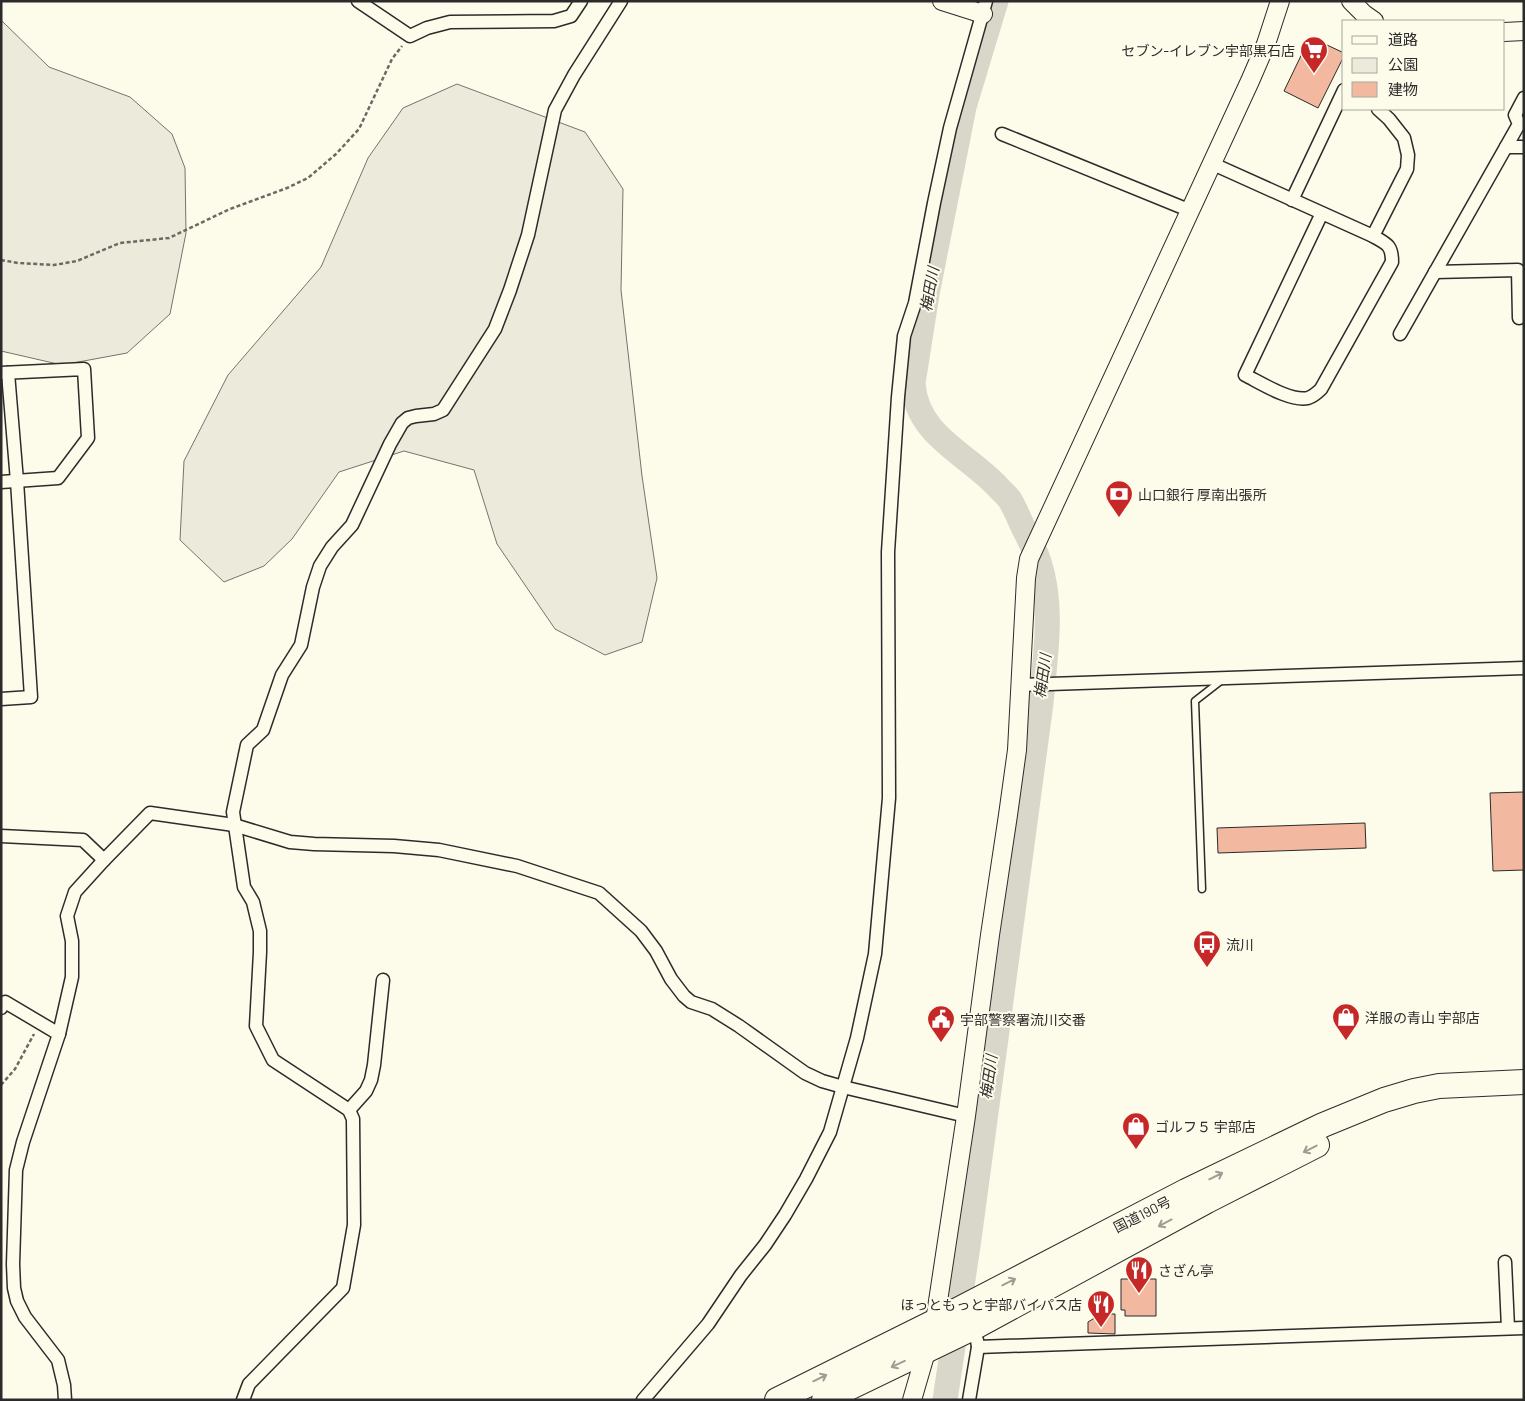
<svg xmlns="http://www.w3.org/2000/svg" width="1525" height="1401" font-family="Barlow,'Noto Sans JP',sans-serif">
	<rect width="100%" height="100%" fill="#fdfbea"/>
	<g fill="#ecebdb" stroke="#74746e">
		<polygon points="1,20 49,67 130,97 172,134 185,168 186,233 170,314 127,353 62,365 1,351"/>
		<polygon points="457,84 585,132 623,189 621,290 642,476 657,578 642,642 605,655 555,629 497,544 474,470 404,451 339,472 292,539 264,566 224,582 180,540 184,461 228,375 321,267 368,158 403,108"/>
	</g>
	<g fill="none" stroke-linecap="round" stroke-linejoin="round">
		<path stroke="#d8d7c9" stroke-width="25" d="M945,1400L969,1239L1041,703C1045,657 1054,607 1039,562C1036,552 1030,541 1025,531C1020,521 1016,510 1010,500C1007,495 1001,491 997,486C966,453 916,435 913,383L927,294L964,107L996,1"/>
	</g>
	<g fill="#f2b8a0" stroke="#2b2b2b">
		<polygon points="1310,37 1344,53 1344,56 1318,108 1284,91"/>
		<polygon points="1524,792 1524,870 1493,871 1490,793"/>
		<polygon points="1365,823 1366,848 1218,853 1217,828"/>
		<polygon points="1121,1279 1156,1279 1156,1316 1125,1316 1125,1310 1121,1310"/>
		<polygon points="1101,1314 1115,1314 1115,1334 1088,1333 1088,1322"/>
	</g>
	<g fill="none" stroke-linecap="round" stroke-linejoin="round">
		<g stroke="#2b2b2b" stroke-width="9">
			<polyline id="lane" points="1202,889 1195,701 1222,680"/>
		</g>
		<g stroke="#2b2b2b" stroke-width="15">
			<g id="street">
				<polyline points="358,1 410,36 427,28 450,22 554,21 571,16 581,1"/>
				<polyline points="1002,134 1191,211"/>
				<polyline points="1506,147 1524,147"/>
				<path d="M1213,164L1373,236C1387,244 1392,245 1392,262L1321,389C1317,393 1314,396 1308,398C1291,402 1261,383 1245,375L1322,213"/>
				<polyline points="1292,200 1344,90"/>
				<polyline points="1373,236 1407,169 1408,155 1404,138 1389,119 1378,109"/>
				<polyline points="1435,272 1518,270 1519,318"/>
				<polyline points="1400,334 1519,124 1515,115 1524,98"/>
				<polyline points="1,373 84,369 88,438 58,478 1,482"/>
				<polyline points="1020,685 1524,668"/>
				<polyline points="1,699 31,697 17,481 8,373"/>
				<polyline points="1,836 83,840 104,860"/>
				<polyline points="1,1008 5,1002 59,1034"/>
				<polyline points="349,1110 366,1091 371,1080 374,1065 383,980"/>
				<polyline points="1505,1262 1508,1328"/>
				<polyline points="978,1347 1524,1328"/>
				<polyline points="65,1400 64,1385 58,1360 25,1317 17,1301 14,1288 13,1264 16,1170 23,1142 59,1034 72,977 72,941 67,916 75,892 104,860 150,813 234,825 290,842 314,844 394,846 439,850 517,866 599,893 641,931 656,951 671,979 684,996 691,1002 712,1009 739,1026 805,1073 822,1081 843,1087 966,1116"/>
				<polyline points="243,1400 249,1384 343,1288 354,1225 353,1119 349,1110 273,1060 256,1026 260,952 260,931 253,902 244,887 233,812 247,745 263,730 282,675 301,645 313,587 320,566 332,547 352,525 390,444 402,423 408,418 416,416 434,414 443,410 495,329 510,290 528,235 555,110 574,75 621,1"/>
				<polyline points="643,1400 708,1324 741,1275 765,1245 785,1215 806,1179 830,1132 857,1038 875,954 889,798 888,552 898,397 904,336 915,303 934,203 950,128 986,1"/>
				<polyline points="969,1400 978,1347 977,1340"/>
			</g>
		</g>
		<g stroke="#2b2b2b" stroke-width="20">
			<g id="secondary">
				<polyline points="942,1 983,14"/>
				<polyline points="1351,1 1364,14 1374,21"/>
				<polyline points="1504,32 1524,31"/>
				<polyline points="912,1400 935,1321 966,1116 990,935 1008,815 1017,750 1026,578 1029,559 1250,81 1266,44 1280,1"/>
			</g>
		</g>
		<g stroke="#2b2b2b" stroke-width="26">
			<g id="highway">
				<polyline points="777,1400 944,1317 1186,1191 1323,1125 1384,1100 1414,1091 1439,1086 1524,1082"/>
				<polyline points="824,1400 975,1327 1207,1201 1317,1145"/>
			</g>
		</g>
		<g stroke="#6a6964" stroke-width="2.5" stroke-dasharray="4 2.5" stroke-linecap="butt">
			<polyline points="1,260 18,263 54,265 77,261 120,243 169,238 230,209 287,188 308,178 336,154 359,129 392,59 402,46"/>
			<polyline points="1,1085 15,1069 34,1034"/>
		</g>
		<use href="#lane" stroke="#fdfbea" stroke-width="6"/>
		<use href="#street" stroke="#fdfbea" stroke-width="12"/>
		<use href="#secondary" stroke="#fdfbea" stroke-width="18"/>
		<use href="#highway" stroke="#fdfbea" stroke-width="24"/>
	</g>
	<defs><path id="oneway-shaft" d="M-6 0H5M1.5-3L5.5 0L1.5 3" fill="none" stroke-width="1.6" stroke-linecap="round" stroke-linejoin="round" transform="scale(1.25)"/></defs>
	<g stroke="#9e9d94">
		<use href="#oneway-shaft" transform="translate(1310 1149) rotate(153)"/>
		<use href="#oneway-shaft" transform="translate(1216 1176) rotate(-26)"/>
		<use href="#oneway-shaft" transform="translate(1165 1223) rotate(152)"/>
		<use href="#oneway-shaft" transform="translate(1009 1282) rotate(-27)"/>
		<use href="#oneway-shaft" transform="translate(898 1364) rotate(155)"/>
		<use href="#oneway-shaft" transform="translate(820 1378) rotate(-26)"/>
	</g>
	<defs>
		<g id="supermarket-pin" transform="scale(1.4375)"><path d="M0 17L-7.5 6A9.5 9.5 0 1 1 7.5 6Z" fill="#c62828" stroke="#fdfbea"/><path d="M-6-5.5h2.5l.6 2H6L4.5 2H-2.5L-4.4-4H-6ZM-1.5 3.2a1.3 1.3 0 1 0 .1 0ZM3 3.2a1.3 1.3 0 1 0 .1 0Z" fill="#fff"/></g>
		<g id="bank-pin" transform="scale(1.4375)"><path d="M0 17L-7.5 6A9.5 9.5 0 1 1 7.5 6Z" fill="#c62828" stroke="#fdfbea"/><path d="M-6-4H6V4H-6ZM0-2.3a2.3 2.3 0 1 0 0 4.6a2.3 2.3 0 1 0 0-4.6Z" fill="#fff"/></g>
		<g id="bus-pin" transform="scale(1.4375)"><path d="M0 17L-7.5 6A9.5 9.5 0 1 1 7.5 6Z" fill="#c62828" stroke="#fdfbea"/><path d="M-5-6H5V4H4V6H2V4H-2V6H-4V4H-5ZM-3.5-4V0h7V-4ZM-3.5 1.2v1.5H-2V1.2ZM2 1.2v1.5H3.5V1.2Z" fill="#fff"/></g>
		<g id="shop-pin" transform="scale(1.4375)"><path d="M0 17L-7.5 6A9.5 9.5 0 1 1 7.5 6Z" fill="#c62828" stroke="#fdfbea"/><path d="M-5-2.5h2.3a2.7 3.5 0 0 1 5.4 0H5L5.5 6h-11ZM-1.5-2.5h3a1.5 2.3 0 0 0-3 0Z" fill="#fff"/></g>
		<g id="civic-pin" transform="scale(1.4375)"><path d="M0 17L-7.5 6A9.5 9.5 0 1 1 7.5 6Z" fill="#c62828" stroke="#fdfbea"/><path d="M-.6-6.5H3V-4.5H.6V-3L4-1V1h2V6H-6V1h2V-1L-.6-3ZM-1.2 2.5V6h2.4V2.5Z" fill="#fff"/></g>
		<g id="restaurant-pin" transform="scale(1.4375)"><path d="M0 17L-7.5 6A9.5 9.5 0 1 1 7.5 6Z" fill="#c62828" stroke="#fdfbea"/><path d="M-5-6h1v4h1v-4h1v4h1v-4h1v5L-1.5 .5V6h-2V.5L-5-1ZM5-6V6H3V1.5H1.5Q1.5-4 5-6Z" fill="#fff"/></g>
	</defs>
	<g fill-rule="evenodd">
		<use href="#supermarket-pin" x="1314" y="50"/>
		<use href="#bank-pin" x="1119" y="494"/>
		<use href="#bus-pin" x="1207" y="944"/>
		<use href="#shop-pin" x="1346" y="1017"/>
		<use href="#civic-pin" x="941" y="1019"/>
		<use href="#shop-pin" x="1136" y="1126"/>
		<use href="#restaurant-pin" x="1139" y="1270"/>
		<use href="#restaurant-pin" x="1101" y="1304"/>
	</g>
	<g text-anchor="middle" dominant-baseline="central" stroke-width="4" stroke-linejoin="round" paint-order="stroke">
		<g font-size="14" fill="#2b2b2b" stroke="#fdfbea" text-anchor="start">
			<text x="1295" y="50" text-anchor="end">セブン-イレブン宇部黒石店</text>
			<text x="1138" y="494">山口銀行 厚南出張所</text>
			<text x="1226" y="944">流川</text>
			<text x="1365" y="1017">洋服の青山 宇部店</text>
			<text x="960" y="1019">宇部警察署流川交番</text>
			<text x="1155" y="1126">ゴルフ５ 宇部店</text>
			<text x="1158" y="1270">さざん亭</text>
			<text x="1082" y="1304" text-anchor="end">ほっともっと宇部バイパス店</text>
		</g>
		<g font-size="14" fill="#2b2b2b" stroke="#fdfbea">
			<text transform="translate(1142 1214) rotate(-27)">国道190号</text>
		</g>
		<g font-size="15" font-style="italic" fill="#2b2b2b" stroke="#fdfbea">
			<text transform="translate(929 289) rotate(-80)">梅田川</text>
			<text transform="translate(1042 676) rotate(-82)">梅田川</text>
			<text transform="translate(988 1077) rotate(-82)">梅田川</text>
		</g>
	</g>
	<rect width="1525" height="1401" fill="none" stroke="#2b2b2b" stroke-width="5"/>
	<rect x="1342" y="20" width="162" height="90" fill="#fdfbea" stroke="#a9a89e"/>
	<rect x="1352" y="36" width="25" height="8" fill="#fdfbea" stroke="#a9a89e"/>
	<text x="1388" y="45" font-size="15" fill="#2b2b2b">道路</text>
	<rect x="1352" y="58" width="25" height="15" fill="#ecebdb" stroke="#a9a89e"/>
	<text x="1388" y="70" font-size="15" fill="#2b2b2b">公園</text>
	<rect x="1352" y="82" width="25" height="15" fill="#f2b8a0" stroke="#a9a89e"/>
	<text x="1388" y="95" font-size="15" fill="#2b2b2b">建物</text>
</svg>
